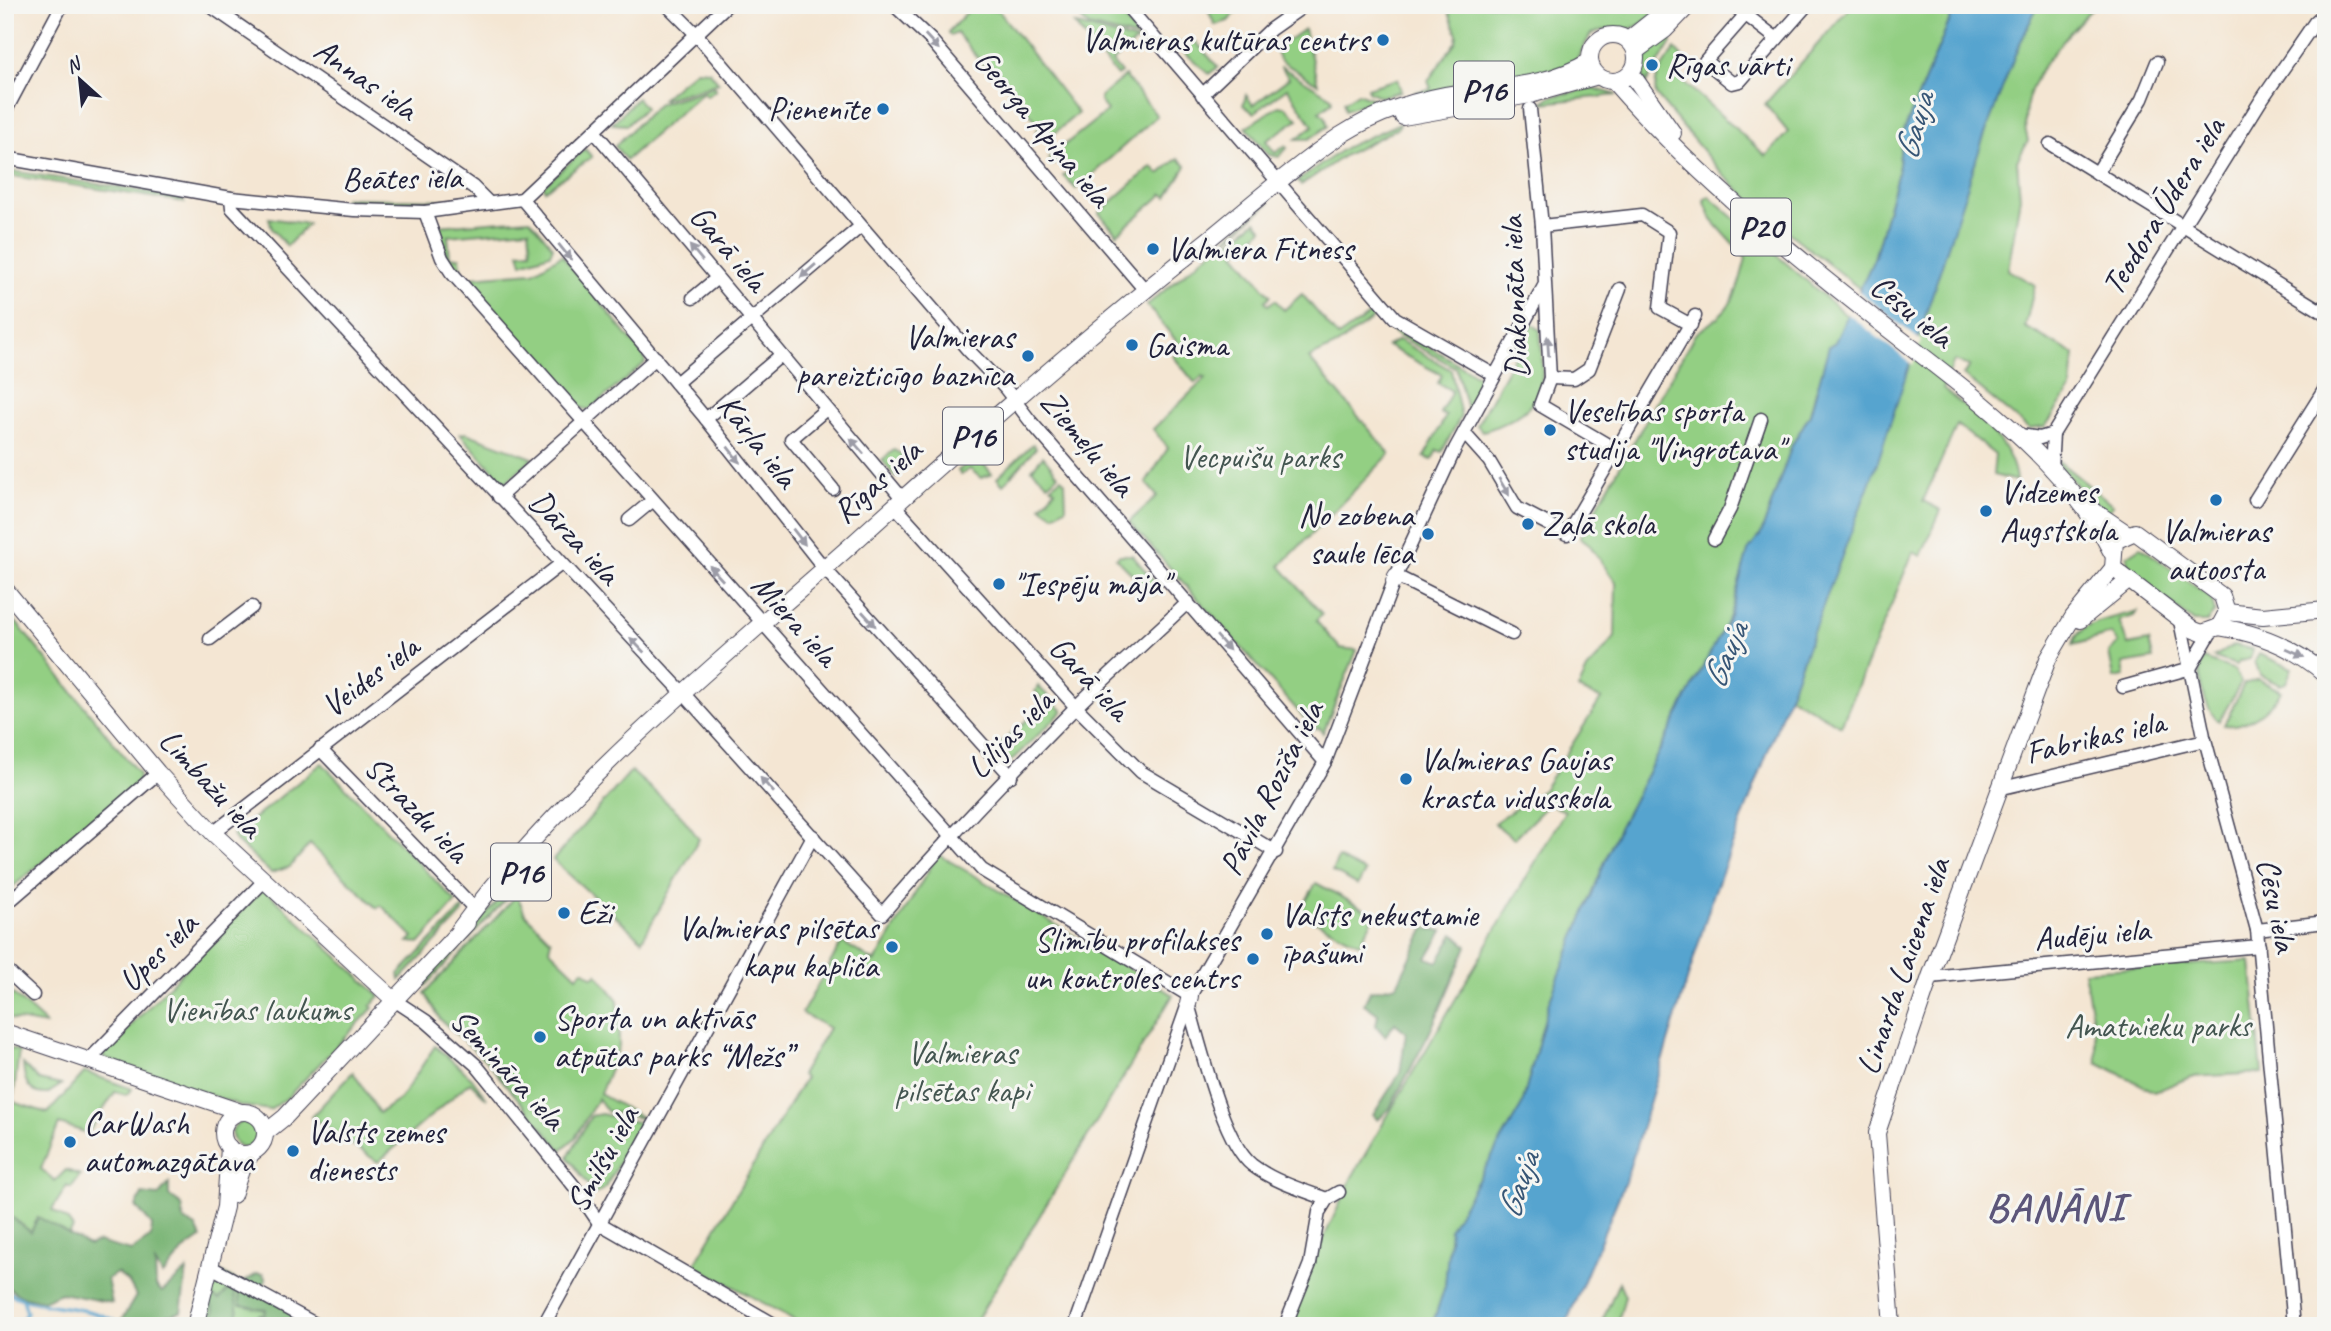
<svg xmlns="http://www.w3.org/2000/svg" width="2331" height="1331" font-family="Caveat,sans-serif">
	<rect width="100%" height="100%" fill="#f6f6f2"/>
	<filter id="ink" filterUnits="userSpaceOnUse"><feTurbulence type="fractalNoise" baseFrequency=".0143" numOctaves="2"/><feDisplacementMap in="SourceGraphic" scale="14" xChannelSelector="R" yChannelSelector="G"/><feConvolveMatrix kernelMatrix="1 2 1 2 8 2 1 2 1" color-interpolation-filters="sRGB"/></filter>
	<filter id="wash" filterUnits="userSpaceOnUse"><feTurbulence type="fractalNoise" baseFrequency=".00686" numOctaves="4" result="noise"/><feDisplacementMap in="SourceGraphic" scale="28" xChannelSelector="R" yChannelSelector="G"/><feGaussianBlur stdDeviation="1.57" result="paint"/><feColorMatrix in="noise" values="0 0 0 0 0 0 0 0 0 0 0 0 0 0 0 0 0 1.4 0 .05"/><feComposite in="paint" operator="in"/></filter>
	<g filter="url(#wash)">
		<rect width="100%" height="100%" fill="#f4e6d3"/>
		<g fill="#93cf83" stroke="#5a785f" stroke-width="2">
			<polygon points="1065,5 1113,5 1139,38 1089,26"/>
			<polygon points="1226,5 1242,6 1228,21 1215,25 1208,10 1216,7 1221,10"/>
			<path d="M1446,5H1652L1657,12C1648,18 1638,29 1626,29C1613,30 1604,28 1591,34L1573,66L1416,96L1415,92L1431,89L1428,81L1456,41L1457,34Z"/>
			<path d="M1852,5H1956L1902,136L1898,172L1874,259L1860,289L1773,220L1723,175L1656,95C1652,77 1665,63 1675,49L1687,62L1676,75L1766,156L1788,132L1765,104Z"/>
			<path d="M2038,5H2095C2062,42 2012,87 2028,141L2017,161L2020,197L2008,270L2035,285L2025,327L2074,354L2071,389L2045,427L2029,429L1963,375L1970,366L1954,361L1943,389C1972,413 2013,441 2016,481L1993,475L1995,455L1957,425L1923,501L1941,510L1921,556L1913,552L1841,726L1789,696C1835,573 1881,450 1922,325C1957,218 1986,106 2038,5Z"/>
			<polygon points="969,10 998,10 1078,113 1050,137 1041,136 1036,131 1041,127 996,73 992,75 957,33 951,36 948,32"/>
			<polygon points="1074,24 1137,41 1112,62 1121,73 1117,76"/>
			<polygon points="1304,29 1318,84 1281,61 1276,53 1278,48"/>
			<path d="M1670,31L1671,43L1645,85C1638,60 1652,46 1670,31Z"/>
			<polygon points="1196,42 1218,67 1209,74 1175,44"/>
			<polygon points="1280,66 1331,97 1332,102 1319,112 1325,116 1328,126 1309,139 1296,139 1313,126 1287,88 1254,113 1243,105 1246,95 1253,105 1289,78"/>
			<polygon points="696,70 709,71 719,83 660,100"/>
			<polygon points="1125,76 1157,116 1076,189 1063,176 1068,173 1058,160 1054,164 1048,158 1107,111 1100,101 1101,96"/>
			<polygon points="1397,79 1401,91 1380,97 1368,91 1367,88"/>
			<polygon points="714,87 716,90 707,96 703,92 626,160 615,146 658,104"/>
			<polygon points="1593,88 1617,95 1541,103 1550,97"/>
			<polygon points="1358,93 1375,100 1345,110 1344,102"/>
			<polygon points="637,98 645,108 627,125 612,124"/>
			<polygon points="1279,106 1286,107 1298,119 1266,141 1275,153 1285,146 1287,148 1279,157 1269,155 1246,127"/>
			<polygon points="1400,123 1398,128 1345,155 1301,185 1298,181 1346,147"/>
			<polygon points="585,149 592,157 545,190 543,186"/>
			<polygon points="1178,158 1186,166 1167,197 1163,194 1117,234 1099,213 1152,166 1159,174"/>
			<polygon points="5,170 182,197 184,202 5,175"/>
			<path d="M1709,196L1847,316L1816,390L1810,414L1792,445L1761,534L1748,552L1730,615L1616,834L1549,1002L1522,1105L1451,1228L1445,1286L1432,1326H1283L1352,1177L1565,811L1549,804L1514,839L1494,823L1543,790L1601,699L1578,689L1587,670L1615,637L1616,583L1589,544L1580,537L1695,334C1733,308 1735,301 1746,258L1712,220L1704,200Z"/>
			<polygon points="345,198 448,200 394,203 343,201"/>
			<polygon points="1270,202 1221,245 1224,247 1256,221 1263,229 1235,253 1271,296 1265,301 1268,305 1275,300 1284,310 1302,294 1338,337 1372,313 1375,317 1337,345 1309,358 1390,454 1280,566 1322,614 1316,621 1340,648 1357,650 1323,733 1320,728 1314,729 1129,522 1157,496 1146,483 1168,448 1153,429 1206,378 1203,376 1195,383 1173,356 1182,348 1147,305"/>
			<polygon points="269,218 308,224 287,246 272,229"/>
			<polygon points="530,219 553,247 550,254 522,263 519,252 531,251 529,229 448,236 450,258 460,257 461,268 447,261 438,226"/>
			<polygon points="562,255 644,356 645,363 589,410 578,407 471,284 472,277 533,272"/>
			<polygon points="1388,322 1481,378 1479,383 1484,386 1469,417 1456,368 1394,333 1386,325"/>
			<path d="M1532,324L1540,330C1543,371 1551,401 1508,421C1499,425 1491,430 1482,431L1477,425Z"/>
			<polygon points="1399,340 1451,370 1461,416 1442,452 1437,450 1432,460 1424,457 1446,416 1440,413 1452,391 1438,383 1442,375 1387,346"/>
			<polygon points="466,433 533,458 505,483 460,434"/>
			<polygon points="1033,444 1036,448 1003,485 997,478"/>
			<polygon points="894,450 904,456 902,459 907,465 895,477 882,460"/>
			<polygon points="976,455 992,474 981,478 970,469 961,475 958,471"/>
			<polygon points="1043,456 1058,475 1048,484 1032,469"/>
			<polygon points="2056,459 2113,505 2106,514 2058,466"/>
			<polygon points="1061,478 1065,482 1066,507 1054,515 1041,506 1055,490 1051,486"/>
			<polygon points="2141,547 2211,598 2215,612 2207,622 2194,622 2128,570 2127,556"/>
			<polygon points="1120,555 1132,555 1161,589 1153,595 1116,558"/>
			<path d="M2137,611L2134,616L2119,621L2128,645L2149,641L2153,659L2123,664L2125,676L2114,678L2109,653L2118,643L2111,634L2073,645C2077,621 2117,618 2137,611Z"/>
			<polygon points="16,622 139,774 138,785 5,893 5,632"/>
			<polygon points="2235,645 2252,649 2250,659 2240,661 2236,665 2213,657"/>
			<polygon points="2259,654 2292,668 2286,683 2280,685 2260,675 2255,661"/>
			<path d="M2204,659L2235,670L2241,683L2219,721C2206,713 2193,671 2204,659Z"/>
			<path d="M2258,679L2281,691C2269,710 2248,728 2224,725L2244,684Z"/>
			<polygon points="1038,686 1063,711 1010,762 1000,753 999,745 1046,703 1035,691"/>
			<polygon points="322,763 456,902 420,943 408,942 413,937 381,905 377,908 310,844 290,867 271,873 237,842 233,835"/>
			<polygon points="631,771 680,814 699,839 642,940 553,860"/>
			<polygon points="938,854 1173,995 973,1326 805,1326 694,1265 805,1078 801,1075 829,1028 802,1013 842,942 875,962"/>
			<polygon points="1338,858 1365,872 1358,885 1332,871"/>
			<polygon points="527,870 531,872 522,882 425,986 419,986"/>
			<polygon points="1316,883 1375,915 1360,944 1299,913"/>
			<polygon points="263,888 380,996 371,1006 373,1008 287,1098 270,1110 242,1106 101,1057"/>
			<polygon points="517,895 525,914 551,940 549,949 577,976 583,970 593,977 597,974 618,1000 619,1046 600,1094 645,1119 607,1111 598,1098 575,1138 561,1150 486,1061 440,1019 425,993"/>
			<polygon points="464,907 463,913 400,980 399,974"/>
			<polygon points="2251,961 2262,1073 2190,1077 2155,1092 2097,1062 2095,1033 2084,971"/>
			<polygon points="13,994 45,1023 46,1025 5,1018 5,1000"/>
			<polygon points="435,1046 472,1078 487,1099 470,1082 378,1162 311,1117 353,1072 379,1113 400,1099"/>
			<polygon points="5,1047 19,1051 13,1102 48,1113 85,1072 132,1089 126,1095 115,1092 88,1133 59,1124 41,1169 55,1181 66,1170 80,1175 71,1188 67,1186 52,1210 67,1220 73,1228 68,1236 37,1220 31,1232 5,1212"/>
			<path d="M23,1064L39,1080L61,1085L47,1094C28,1095 24,1080 23,1064Z"/>
			<polygon points="601,1114 641,1123 605,1188 595,1194 568,1157 591,1116"/>
			<circle cx="245" cy="1134" r="13"/>
			<polygon points="209,1266 319,1326 195,1326"/>
			<polygon points="1619,1282 1625,1296 1617,1326 1600,1326"/>
		</g>
		<g fill="#76b271" stroke="#4c6a56" stroke-width="2">
			<polygon points="1425,928 1443,931 1427,958 1438,962 1454,934 1467,946 1430,1032 1390,1108 1378,1120 1373,1115 1400,1073 1406,1032 1395,1023 1385,1036 1376,1026 1378,1014 1364,1004 1370,991 1397,985"/>
			<polygon points="169,1183 169,1196 182,1205 184,1220 196,1227 201,1238 183,1251 163,1275 155,1263 156,1286 162,1292 187,1270 181,1312 154,1319 152,1326 118,1326 136,1296 129,1283 117,1273 107,1279 112,1303 61,1293 43,1301 21,1296 5,1286 5,1212 31,1232 38,1217 89,1246 98,1242 131,1251 151,1237 152,1225 136,1207 142,1194 158,1196"/>
			<polygon points="257,1274 263,1274 266,1280 262,1287 264,1291 272,1293 275,1298 287,1298 295,1316 282,1326 254,1326 253,1320 260,1314 264,1316 266,1310 240,1305 239,1285"/>
			<polygon points="229,1289 235,1293 238,1314 235,1320 230,1320 229,1326 212,1326 214,1310 209,1301 213,1296 219,1300"/>
		</g>
		<polygon fill="#56a4cf" stroke="#3c6385" stroke-width="2" points="1956,5 2038,5 2016,52 1982,142 1878,461 1713,896 1625,1182 1565,1326 1432,1326 1445,1286 1450,1228 1522,1105 1549,1002 1616,834 1730,615 1748,551 1761,534 1792,445 1810,414 1829,346 1835,342 1874,259 1898,172 1902,136"/>
		<polygon fill="#f4e6d3" points="1856,289 1921,341 1913,365 1845,312"/>
		<g fill="none" stroke-linecap="round" stroke-linejoin="round">
			<g stroke="#56a4cf" stroke-width="3.5">
				<path d="M5,1291C40,1312 89,1301 122,1326"/>
				<polyline points="18,1326 27,1312 23,1299"/>
				<polyline points="125,1326 128,1321 134,1326"/>
			</g>
		</g>
	</g>
	<g filter="url(#ink)">
		<g fill="none" stroke-linecap="round" stroke-linejoin="round">
			<g stroke="#423f52" stroke-width="15">
				<g id="minor">
					<polyline points="209,5 473,187 489,203"/>
					<polyline points="667,5 696,34 969,351 1005,388 1031,422 1325,762"/>
					<polyline points="894,5 931,40 1145,290"/>
					<polyline points="1126,5 1395,318 1494,375"/>
					<polyline points="1733,5 1777,39 1740,81 1732,83 1705,61 1754,5"/>
					<polyline points="1777,39 1807,5"/>
					<polyline points="1202,95 1271,29 1305,5"/>
					<polyline points="1530,109 1542,226 1550,378 1540,405 1618,451"/>
					<polyline points="5,112 62,5"/>
					<polyline points="594,131 902,498"/>
					<polyline points="2050,144 2326,314"/>
					<polyline points="5,158 231,198 354,210 425,212 522,199 727,5"/>
					<polyline points="2097,173 2142,99 2157,62"/>
					<path d="M231,198L232,208L247,224L684,694L882,914C942,844 1006,778 1071,712C1108,674 1149,640 1188,602"/>
					<polyline points="522,199 706,419 824,568 1011,776"/>
					<polyline points="425,212 442,258 451,272 982,870 1190,996 1325,762 1394,581"/>
					<polyline points="1542,226 1642,215 1669,232 1660,308 1691,325"/>
					<polyline points="693,298 717,278"/>
					<polyline points="1550,378 1574,379 1589,369 1620,289"/>
					<polyline points="676,383 860,227"/>
					<polyline points="825,410 791,439 833,489"/>
					<polyline points="706,419 781,355"/>
					<polyline points="1464,433 1489,461 1517,508 1567,534 1695,316"/>
					<polyline points="2020,435 2040,438 2053,434"/>
					<polyline points="2051,470 2053,434 2260,102 2315,22 2326,12"/>
					<polyline points="499,497 656,358"/>
					<polyline points="2255,500 2326,387"/>
					<polyline points="894,505 1076,707 1141,772 1276,852"/>
					<polyline points="629,520 652,501"/>
					<polyline points="1714,539 1730,509 1761,419"/>
					<polyline points="2180,621 2204,736 2257,930 2294,1326"/>
					<polyline points="1512,634 1396,576 1455,449 1544,286"/>
					<polyline points="210,639 252,607"/>
					<polyline points="2189,670 2211,632"/>
					<polyline points="2123,687 2184,670"/>
					<polyline points="320,749 475,909"/>
					<polyline points="1998,789 2205,740"/>
					<polyline points="213,833 561,564"/>
					<polyline points="5,905 158,773"/>
					<polyline points="2257,930 2326,922"/>
					<polyline points="5,969 33,995"/>
					<polyline points="1930,977 2259,946"/>
					<polyline points="394,1000 426,1021 476,1065 574,1186 599,1223 777,1326"/>
					<path d="M1188,1004C1200,1043 1222,1141 1252,1165C1273,1181 1302,1190 1327,1199"/>
					<polyline points="89,1060 264,881"/>
					<polyline points="209,1266 319,1326"/>
					<polyline points="543,1326 813,836"/>
					<polyline points="1075,1326 1188,1004"/>
					<polyline points="1285,1326 1310,1264 1319,1212 1327,1199 1339,1192"/>
				</g>
			</g>
			<g stroke="#423f52" stroke-width="18">
				<g id="major">
					<circle cx="1613" cy="58" r="23"/>
					<polyline points="1628,40 1672,5"/>
					<polyline points="1636,51 1665,30 1689,5"/>
					<polyline points="1631,73 1673,133"/>
					<path d="M1614,82C1687,166 1773,238 1860,307C1947,377 2061,451 2112,553"/>
					<polyline points="1403,117 1530,95 1598,76"/>
					<polyline points="2091,509 2128,534"/>
					<polygon points="2135,532 2222,596 2227,612 2219,627 2202,633 2194,630 2113,568 2115,541"/>
					<polyline points="1394,581 1396,576"/>
					<polyline points="5,589 158,773 213,833 394,1000"/>
					<polyline points="2227,612 2263,616 2326,610"/>
					<polyline points="2080,620 2128,581"/>
					<path d="M2219,627C2258,633 2296,648 2326,675"/>
					<path d="M459,930C563,788 718,663 849,547C966,441 1085,337 1209,239C1252,204 1295,166 1341,135C1379,111 1420,98 1464,92C1508,86 1550,85 1590,61"/>
					<polyline points="1188,1004 1190,996"/>
					<polyline points="5,1032 241,1112"/>
					<circle cx="244" cy="1133" r="21"/>
					<polyline points="265,1133 285,1117 467,923"/>
					<polyline points="233,1195 242,1167 252,1153"/>
					<polyline points="195,1326 225,1207 229,1147"/>
					<polyline points="1892,1326 1877,1133 1930,977 2048,659 2073,617 2113,568"/>
				</g>
			</g>
			<use href="#minor" stroke="#fff" stroke-width="12"/>
			<use href="#major" stroke="#fff" stroke-width="16"/>
		</g>
		<defs><path id="oneway-solid" d="M-6-.8H1V-3.2L6.5 0L1 3.2V.8H-6Z" transform="scale(1.75)"/></defs>
		<g fill="#9c9ca7">
			<use href="#oneway-solid" transform="translate(932 42) rotate(47)"/>
			<use href="#oneway-solid" transform="translate(565 252) rotate(51)"/>
			<use href="#oneway-solid" transform="translate(696 253) rotate(-130)"/>
			<use href="#oneway-solid" transform="translate(808 271) rotate(139)"/>
			<use href="#oneway-solid" transform="translate(1548 346) rotate(-94)"/>
			<use href="#oneway-solid" transform="translate(857 446) rotate(-131)"/>
			<use href="#oneway-solid" transform="translate(734 455) rotate(52)"/>
			<use href="#oneway-solid" transform="translate(1504 487) rotate(59)"/>
			<use href="#oneway-solid" transform="translate(799 537) rotate(52)"/>
			<use href="#oneway-solid" transform="translate(716 573) rotate(-132)"/>
			<use href="#oneway-solid" transform="translate(869 619) rotate(48)"/>
			<use href="#oneway-solid" transform="translate(1223 643) rotate(49)"/>
			<use href="#oneway-solid" transform="translate(637 645) rotate(-134)"/>
			<use href="#oneway-solid" transform="translate(2295 653) rotate(24)"/>
			<use href="#oneway-solid" transform="translate(767 785) rotate(-132)"/>
		</g>
	</g>
	<g fill="#1f6fb2" stroke="#f6f6f2" stroke-width="2.5">
		<circle cx="1383" cy="40" r="7"/>
		<circle cx="1652" cy="65" r="7"/>
		<circle cx="883" cy="109" r="7"/>
		<circle cx="1153" cy="249" r="7"/>
		<circle cx="1132" cy="345" r="7"/>
		<circle cx="1028" cy="356" r="7"/>
		<circle cx="1550" cy="430" r="7"/>
		<circle cx="2216" cy="500" r="7"/>
		<circle cx="1986" cy="511" r="7"/>
		<circle cx="1528" cy="524" r="7"/>
		<circle cx="1428" cy="534" r="7"/>
		<circle cx="999" cy="584" r="7"/>
		<circle cx="1406" cy="779" r="7"/>
		<circle cx="564" cy="913" r="7"/>
		<circle cx="1267" cy="934" r="7"/>
		<circle cx="892" cy="947" r="7"/>
		<circle cx="1253" cy="959" r="7"/>
		<circle cx="540" cy="1037" r="7"/>
		<circle cx="70" cy="1142" r="7"/>
		<circle cx="293" cy="1151" r="7"/>
	</g>
	<g text-anchor="middle" dominant-baseline="central" stroke-width="6" stroke-linejoin="round" paint-order="stroke">
		<g fill="#f6f6f2" stroke="#626272" stroke-width="2">
			<rect x="1454" y="61.5" width="60" height="57" rx="5"/>
			<rect x="1731" y="198.5" width="60" height="57" rx="5"/>
			<rect x="943" y="407.5" width="60" height="57" rx="5"/>
			<rect x="491" y="843.5" width="60" height="57" rx="5"/>
		</g>
		<g font-size="32" font-weight="bold" fill="#22223b">
			<text x="1484" y="90">P16</text>
			<text x="1761" y="227">P20</text>
			<text x="973" y="436">P16</text>
			<text x="521" y="872">P16</text>
		</g>
		<g font-size="33" fill="#22223b" stroke="#f6f6f2" text-anchor="start">
			<text x="1369" y="40" text-anchor="end">Valmieras kultūras centrs</text>
			<text x="1666" y="65">Rīgas vārti</text>
			<text x="869" y="109" text-anchor="end">Pienenīte</text>
			<text x="1167" y="249">Valmiera Fitness</text>
			<text x="1014" y="337" text-anchor="end">Valmieras<tspan x="1014" dy="38">pareizticīgo baznīca</tspan></text>
			<text x="1146" y="345">Gaisma</text>
			<text x="1564" y="411">Veselības sporta<tspan x="1564" dy="38">studija "Vingrotava"</tspan></text>
			<text x="2000" y="492">Vidzemes<tspan x="2000" dy="38">Augstskola</tspan></text>
			<text x="1414" y="515" text-anchor="end">No zobena<tspan x="1414" dy="38">saule lēca</tspan></text>
			<text x="1542" y="524">Zaļā skola</text>
			<text x="2216" y="531" text-anchor="middle">Valmieras<tspan x="2216" dy="38">autoosta</tspan></text>
			<text x="1013" y="584">"Iespēju māja"</text>
			<text x="1420" y="760">Valmieras Gaujas<tspan x="1420" dy="38">krasta vidusskola</tspan></text>
			<text x="578" y="913">Eži</text>
			<text x="1281" y="915">Valsts nekustamie<tspan x="1281" dy="38">īpašumi</tspan></text>
			<text x="878" y="928" text-anchor="end">Valmieras pilsētas<tspan x="878" dy="38">kapu kapliča</tspan></text>
			<text x="1239" y="940" text-anchor="end">Slimību profilakses<tspan x="1239" dy="38">un kontroles centrs</tspan></text>
			<text x="554" y="1018">Sporta un aktīvās<tspan x="554" dy="38">atpūtas parks “Mežs”</tspan></text>
			<text x="84" y="1123">CarWash<tspan x="84" dy="38">automazgātava</tspan></text>
			<text x="307" y="1132">Valsts zemes<tspan x="307" dy="38">dienests</tspan></text>
		</g>
		<g font-size="33" fill="#22223b" stroke="#f6f6f2">
			<text transform="translate(366 79) rotate(35)">Annas iela</text>
			<text transform="translate(1043 128) rotate(50)">Georga Apiņa iela</text>
			<text transform="translate(402 178) rotate(-1)">Beātes iela</text>
			<text transform="translate(2163 206) rotate(-58)">Teodora Ūdera iela</text>
			<text transform="translate(729 248) rotate(50)">Garā iela</text>
			<text transform="translate(1514 297) rotate(-92)">Diakonāta iela</text>
			<text transform="translate(1912 311) rotate(39)">Cēsu iela</text>
			<text transform="translate(758 441) rotate(52)">Kārļa iela</text>
			<text transform="translate(1088 443) rotate(50)">Ziemeļu iela</text>
			<text transform="translate(877 481) rotate(-42)">Rīgas iela</text>
			<text transform="translate(575 537) rotate(47)">Dārza iela</text>
			<text transform="translate(795 620) rotate(48)">Miera iela</text>
			<text transform="translate(370 676) rotate(-37)">Veides iela</text>
			<text transform="translate(1090 678) rotate(47)">Garā iela</text>
			<text transform="translate(1010 734) rotate(-46)">Lilijas iela</text>
			<text transform="translate(2095 737) rotate(-13)">Fabrikas iela</text>
			<text transform="translate(211 783) rotate(47)">Limbažu iela</text>
			<text transform="translate(1271 788) rotate(-63)">Pāvila Rozīša iela</text>
			<text transform="translate(417 809) rotate(46)">Strazdu iela</text>
			<text transform="translate(2277 905) rotate(78)">Cēsu iela</text>
			<text transform="translate(2092 934) rotate(-5)">Audēju iela</text>
			<text transform="translate(158 952) rotate(-45)">Upes iela</text>
			<text transform="translate(1903 966) rotate(-71)">Linarda Laicena iela</text>
			<text transform="translate(508 1069) rotate(47)">Semināra iela</text>
			<text transform="translate(602 1159) rotate(-61)">Smilšu iela</text>
		</g>
		<g font-size="33" fill="#445651" stroke="#f6f6f2">
			<text x="1260" y="457">Vecpuišu parks</text>
			<text x="257" y="1010">Vienības laukums</text>
			<text x="2158" y="1026">Amatnieku parks</text>
			<text x="962" y="1053">Valmieras<tspan x="962" dy="38">pilsētas kapi</tspan></text>
		</g>
		<g font-size="35" font-style="italic" fill="#375676" stroke="#f6f6f2">
			<text transform="translate(1914 126) rotate(-74)">Gauja</text>
			<text transform="translate(1725 655) rotate(-67)">Gauja</text>
			<text transform="translate(1518 1185) rotate(-71)">Gauja</text>
		</g>
		<g font-size="40" font-weight="bold" letter-spacing="2" fill="#5c567a" stroke="#f6f6f2">
			<text x="2056" y="1207">BANĀNI</text>
		</g>
	</g>
	<rect width="2331" height="1331" fill="none" stroke="#f6f6f2" stroke-width="28"/>
	<g transform="translate(80 80) rotate(333)" stroke="#f6f6f2" stroke-width="5" paint-order="stroke">
	<path d="M0-5L12 26L0 18L-12 26Z" fill="#22223b"/>
	<text y="-10" font-size="19" font-weight="bold" text-anchor="middle" fill="#22223b">N</text>
	</g>
</svg>
